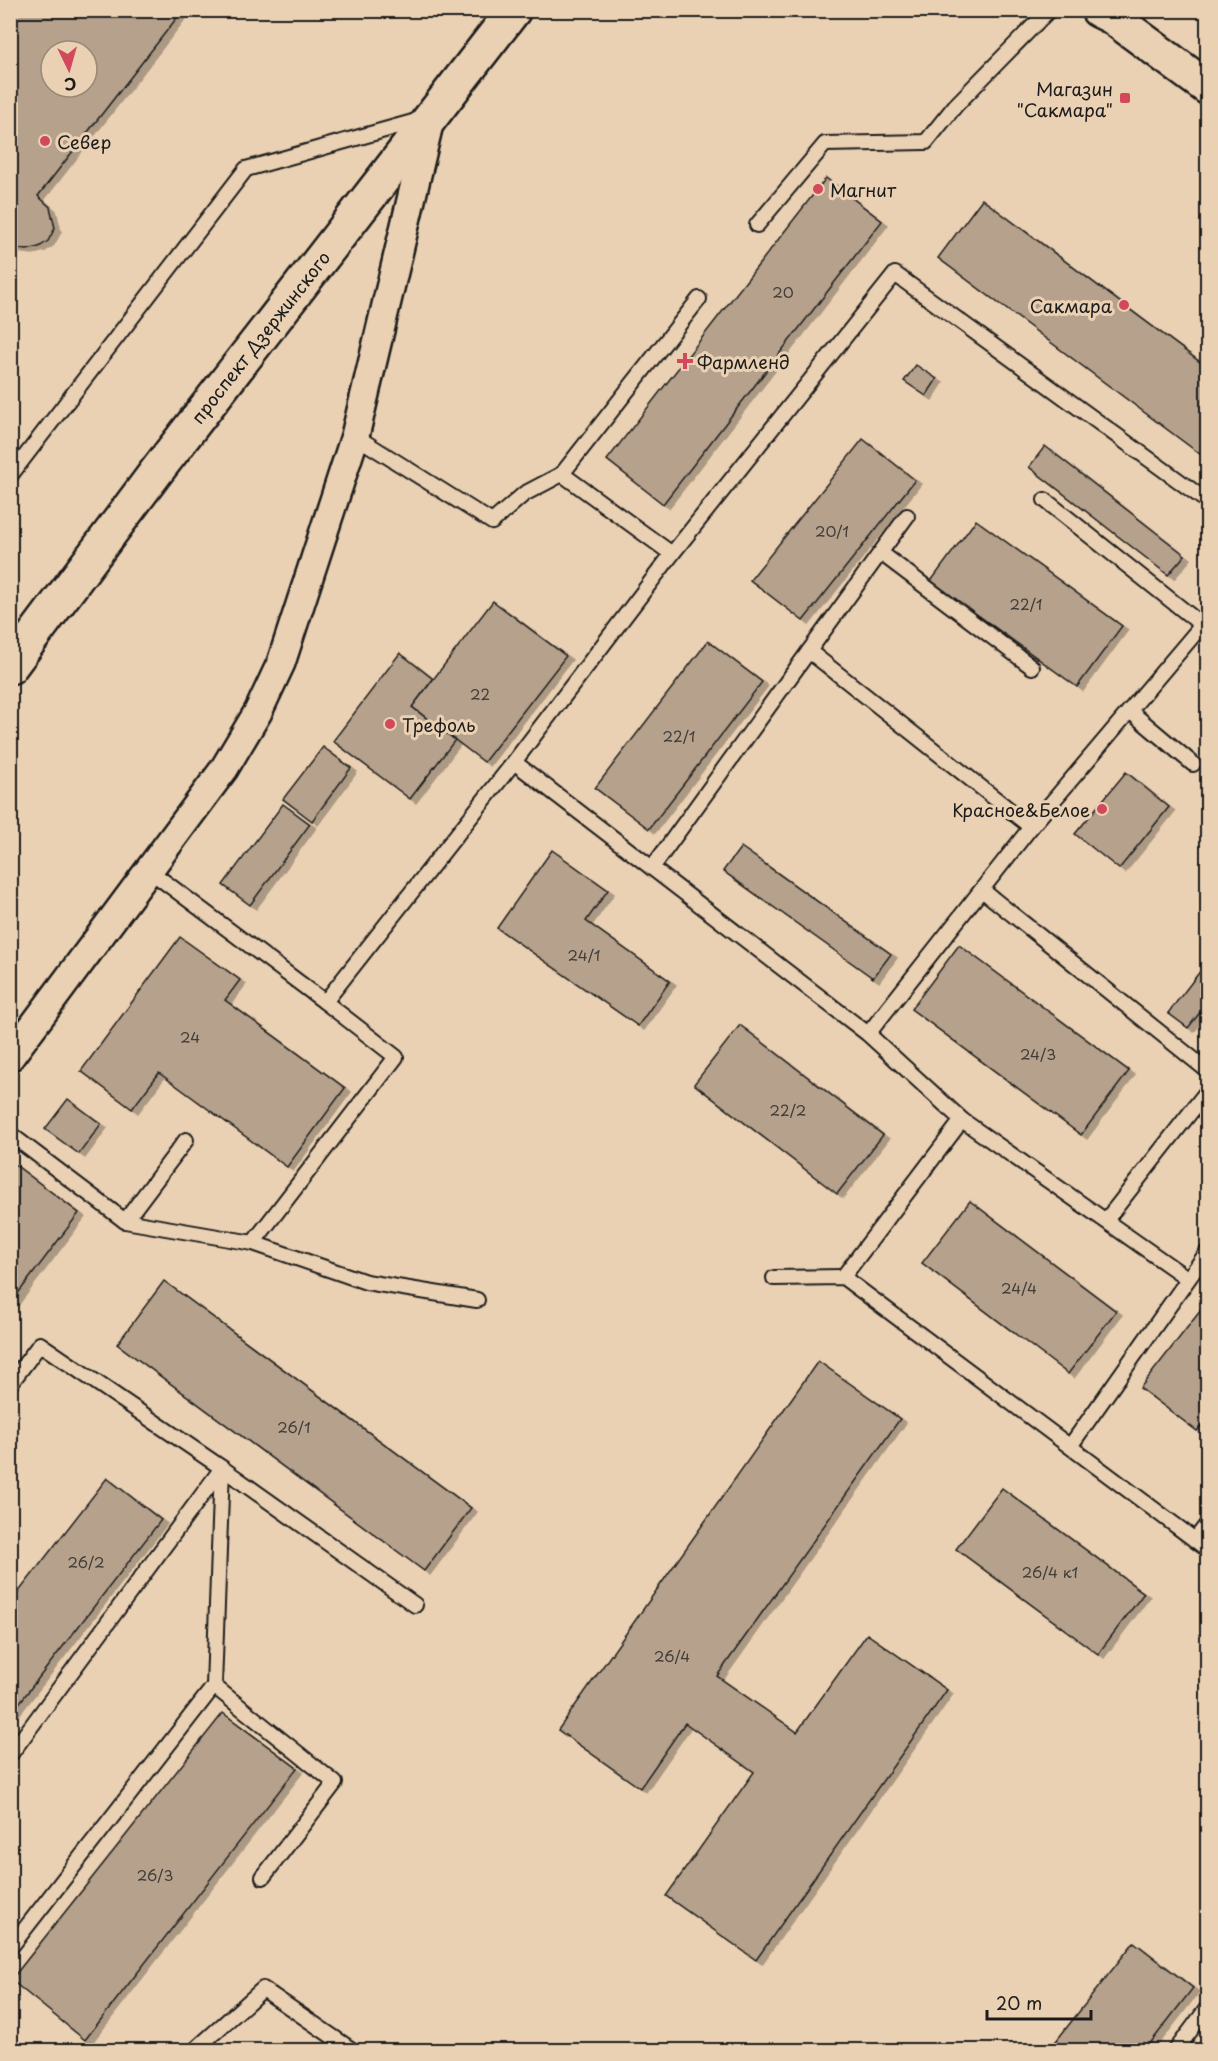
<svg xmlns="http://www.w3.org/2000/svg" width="1218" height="2061" font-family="'Playpen Sans',sans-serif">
	<defs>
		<filter id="shadow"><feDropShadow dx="6" dy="4" stdDeviation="0" flood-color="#0004"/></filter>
	</defs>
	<rect width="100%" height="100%" fill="#ebd1b3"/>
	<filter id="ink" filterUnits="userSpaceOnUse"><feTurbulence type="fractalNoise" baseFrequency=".0167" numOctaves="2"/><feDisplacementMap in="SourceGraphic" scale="12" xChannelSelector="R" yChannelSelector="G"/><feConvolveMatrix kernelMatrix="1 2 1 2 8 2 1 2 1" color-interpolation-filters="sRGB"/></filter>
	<g filter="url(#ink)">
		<g fill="#b5a18c" stroke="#1c1c1c" stroke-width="1.5" fill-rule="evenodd" filter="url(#shadow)">
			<path d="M10,10H183L38,196L50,207L55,228L48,241L39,247L27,250L10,248ZM51,51H87V87H51Z"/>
			<polygon points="826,178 882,221 663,504 607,460"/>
			<polygon points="982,199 1208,368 1208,460 938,258"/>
			<polygon points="916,365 937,379 926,396 904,381"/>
			<polygon points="863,439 915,480 803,621 750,580"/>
			<polygon points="1045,446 1185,555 1168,575 1029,467"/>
			<polygon points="976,520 1122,626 1077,687 931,581"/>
			<polygon points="493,601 566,656 484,762 412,707"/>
			<polygon points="708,641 762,682 649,829 595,788"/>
			<polygon points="400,653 433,679 412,707 455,740 410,799 333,741"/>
			<polygon points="323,747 351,768 312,821 283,799"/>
			<polygon points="1126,772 1169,807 1119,869 1075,834"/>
			<polygon points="283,804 310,824 250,905 223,885"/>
			<polygon points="741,847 891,954 873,978 723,871"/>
			<polygon points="552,850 608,890 586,921 670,981 638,1026 497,928"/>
			<polygon points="180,937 240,980 225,1000 345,1088 287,1167 159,1073 132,1109 81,1071"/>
			<polygon points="959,945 1129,1071 1081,1135 911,1009"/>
			<polygon points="1208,961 1208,1002 1188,1028 1168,1013"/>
			<polygon points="740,1025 883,1135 837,1194 694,1084"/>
			<polygon points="68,1099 101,1124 79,1154 45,1129"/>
			<polygon points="10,1161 79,1213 10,1304"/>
			<polygon points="970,1201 1116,1311 1068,1374 922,1263"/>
			<polygon points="164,1281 471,1508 424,1571 117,1344"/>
			<polygon points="1208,1301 1208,1417 1197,1431 1140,1388"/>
			<polygon points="818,1361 900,1419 717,1676 797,1732 867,1634 947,1690 756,1960 666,1896 754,1772 685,1723 640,1788 558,1730"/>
			<polygon points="107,1478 161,1520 10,1715 10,1603"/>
			<polygon points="1002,1488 1144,1593 1098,1654 956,1549"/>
			<polygon points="223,1713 297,1768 85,2040 11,1980"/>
			<polygon points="1134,1942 1193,1988 1145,2050 1049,2050"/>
		</g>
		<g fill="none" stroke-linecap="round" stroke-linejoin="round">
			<g stroke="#1c1c1c" stroke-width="18">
				<g id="service">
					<polyline points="757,225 825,144 926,142 955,106 1049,10"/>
					<polyline points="355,436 492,522 524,494 562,474 699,299"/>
					<polyline points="562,474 672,554 514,762 868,1034 962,1120 1187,1278"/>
					<polyline points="10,476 246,169 420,120"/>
					<polyline points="1045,500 1202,625"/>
					<polyline points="881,553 1032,667"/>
					<polyline points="672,554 895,274 1208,502"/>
					<polyline points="809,651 907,516"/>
					<polyline points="1131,712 1193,764"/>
					<polyline points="652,868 809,651 1031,827"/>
					<polyline points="150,871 325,1002 514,762"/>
					<polyline points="982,890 1208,1071"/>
					<polyline points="868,1034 1031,827 1208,618"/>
					<polyline points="10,1134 125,1221 253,1243 396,1057 325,1002"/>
					<polyline points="1107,1219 1208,1090"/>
					<polyline points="125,1221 186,1140"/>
					<polyline points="253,1243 366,1282 477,1300"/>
					<polyline points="843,1277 962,1120"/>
					<polyline points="774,1278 843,1277 1195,1540 1208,1523"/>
					<polyline points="10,1384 40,1344 222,1468 214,1686 335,1783 263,1877"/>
					<polyline points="1071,1445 1208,1251"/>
					<polyline points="1195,1540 1208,1550"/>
					<polyline points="10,1755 222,1468 415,1605"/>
					<polyline points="10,1948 214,1686"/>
					<polyline points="195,2050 263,1989 352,2050"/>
					<polyline points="1176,2050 1208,2007"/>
				</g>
			</g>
			<g stroke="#1c1c1c" stroke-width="32">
				<polyline id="minor" points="10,1057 224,769 258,712 281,663 355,436 430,120"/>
			</g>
			<g stroke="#1c1c1c" stroke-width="38">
				<polyline id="tertiary" points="1098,10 1112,17 1208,88"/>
			</g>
			<g stroke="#1c1c1c" stroke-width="38">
				<polyline id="secondary" points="10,667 156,472 514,10"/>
			</g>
			<use href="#service" stroke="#ebd1b3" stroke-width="14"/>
			<use href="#minor" stroke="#ebd1b3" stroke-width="27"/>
			<use href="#tertiary" stroke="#ebd1b3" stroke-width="33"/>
			<use href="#secondary" stroke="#ebd1b3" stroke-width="33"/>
		</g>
	</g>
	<g fill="#d1495b" stroke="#ebd1b3" stroke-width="2">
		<rect x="1119" y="92" width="12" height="12" rx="3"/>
		<circle cx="45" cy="141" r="6"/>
		<circle cx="818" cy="189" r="6"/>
		<circle cx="1124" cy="305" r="6"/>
		<path d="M682 352h6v6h6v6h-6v6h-6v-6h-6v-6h6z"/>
		<circle cx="390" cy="724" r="6"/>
		<circle cx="1102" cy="809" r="6"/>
	</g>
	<g text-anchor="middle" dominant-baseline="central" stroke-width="6" stroke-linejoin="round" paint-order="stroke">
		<g font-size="15" fill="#423d38">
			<text x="783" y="291">20</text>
			<text x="832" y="530">20/1</text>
			<text x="1026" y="603">22/1</text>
			<text x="480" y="693">22</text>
			<text x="679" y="735">22/1</text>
			<text x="584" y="954">24/1</text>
			<text x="190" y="1036">24</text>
			<text x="1038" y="1053">24/3</text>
			<text x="788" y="1109">22/2</text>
			<text x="1019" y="1287">24/4</text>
			<text x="294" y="1426">26/1</text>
			<text x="86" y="1561">26/2</text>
			<text x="1050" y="1571">26/4 к1</text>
			<text x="672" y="1655">26/4</text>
			<text x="155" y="1874">26/3</text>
		</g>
		<g font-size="18" fill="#1c1c1c" stroke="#ebd1b3" text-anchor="start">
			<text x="1113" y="88" text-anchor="end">Магазин<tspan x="1113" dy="21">"Сакмара"</tspan></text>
			<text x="57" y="141">Север</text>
			<text x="830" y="189">Магнит</text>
			<text x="1112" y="305" text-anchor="end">Сакмара</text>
			<text x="697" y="361">Фармленд</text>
			<text x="402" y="724">Трефоль</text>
			<text x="1090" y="809" text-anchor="end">Красное&amp;Белое</text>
		</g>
		<g font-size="18" fill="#1c1c1c" stroke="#ebd1b3">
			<text transform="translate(260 337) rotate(-52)">проспект Дзержинского</text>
		</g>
	</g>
	<rect width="1218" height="2061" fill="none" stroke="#ebd1b3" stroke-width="36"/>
	<rect x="18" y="18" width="1182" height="2025" fill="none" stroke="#1c1c1c" stroke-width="2" filter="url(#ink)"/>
	<g transform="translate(69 69) rotate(175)"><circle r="28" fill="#ebd1b3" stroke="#988977" stroke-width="1.5"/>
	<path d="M0-4.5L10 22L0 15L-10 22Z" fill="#d1495b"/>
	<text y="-9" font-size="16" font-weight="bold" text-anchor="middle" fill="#1c1c1c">С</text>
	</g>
	<path d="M987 2010v9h104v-9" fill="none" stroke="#1c1c1c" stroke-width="3"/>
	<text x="996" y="2010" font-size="18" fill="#1c1c1c" stroke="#ebd1b3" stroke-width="4.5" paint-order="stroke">20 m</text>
</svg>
